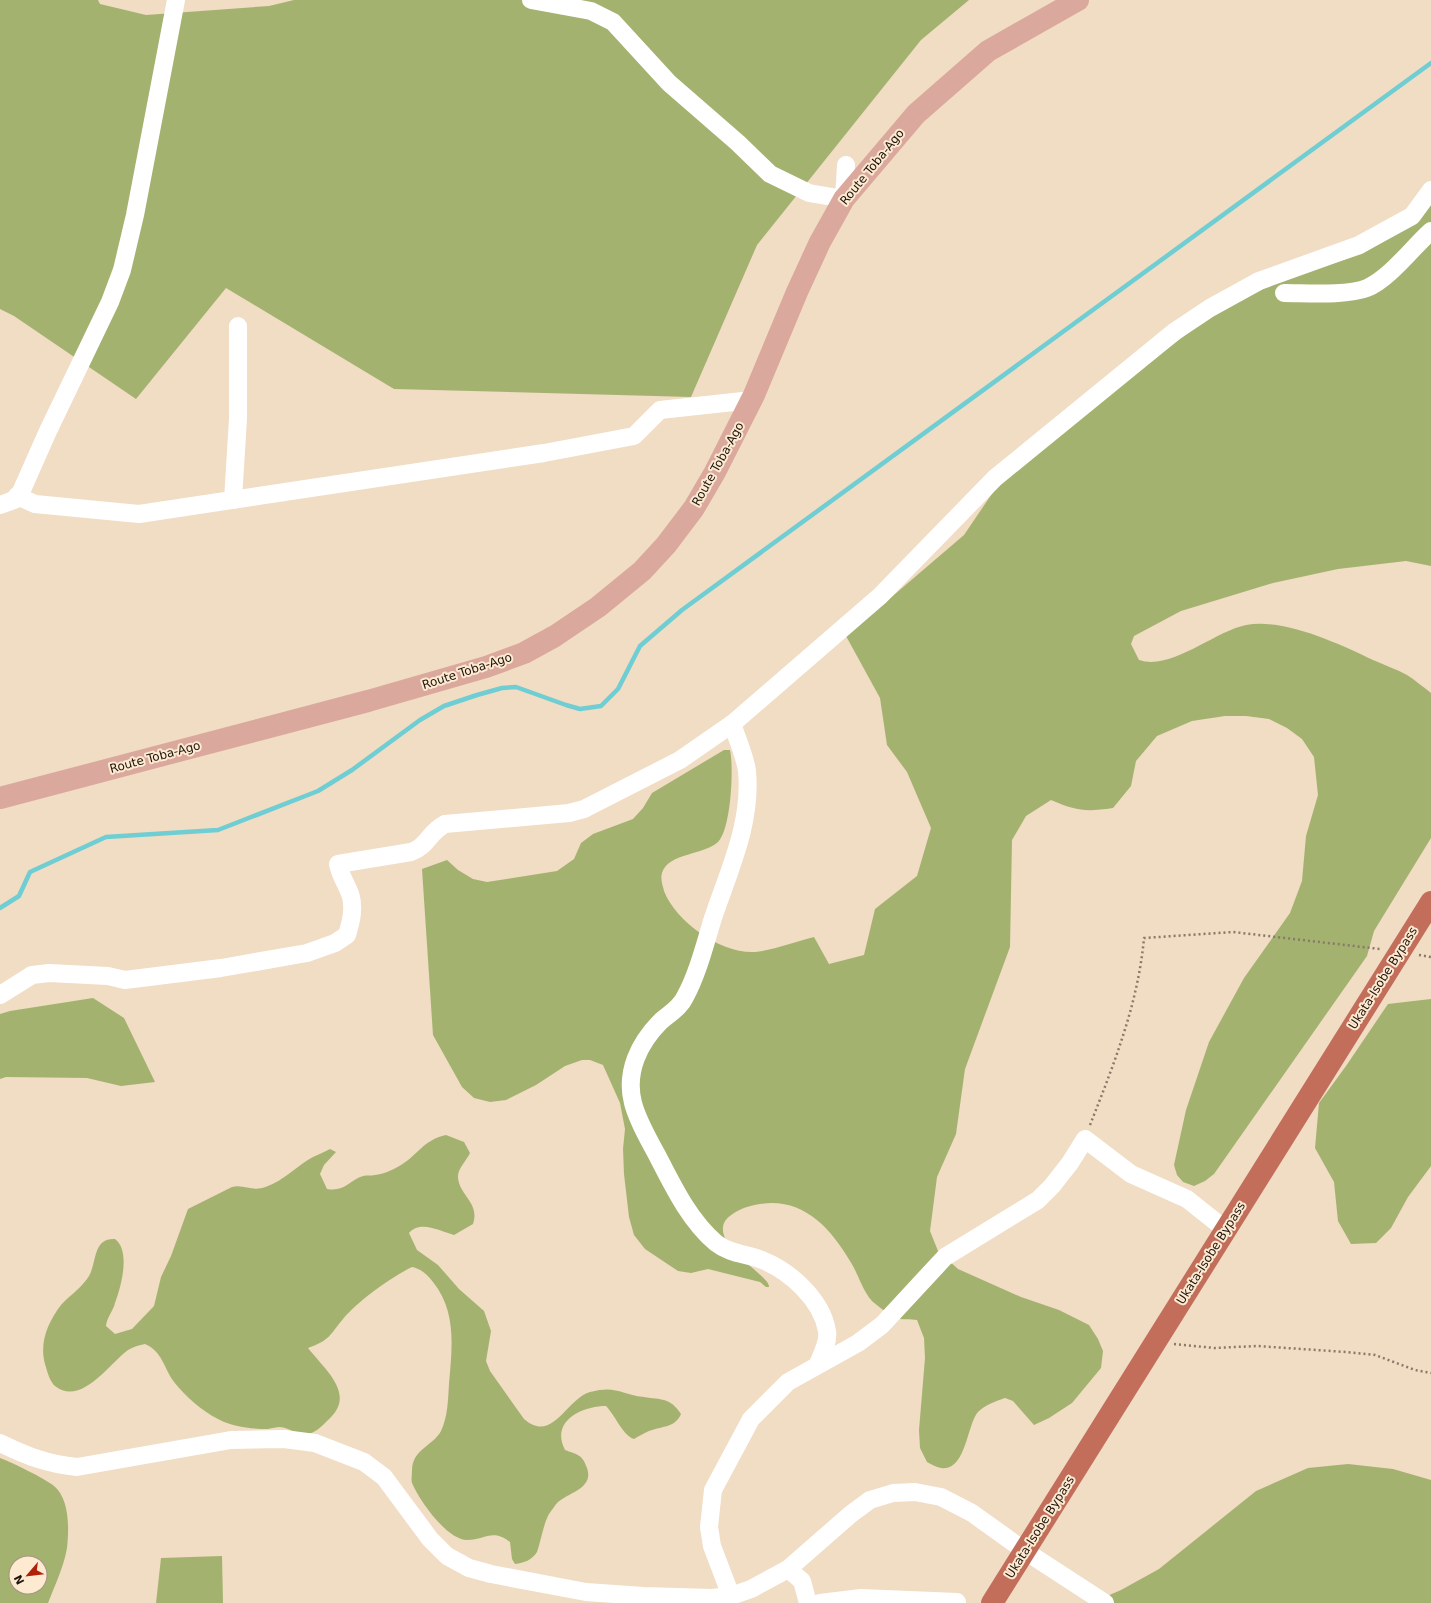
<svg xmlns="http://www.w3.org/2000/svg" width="1431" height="1603" font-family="'DejaVu Sans',sans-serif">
	<rect width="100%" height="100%" fill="#f1dcc4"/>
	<g fill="#a4b26f" fill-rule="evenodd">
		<polygon points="0,0 98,0 100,4 146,15 269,6 294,0 969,0 921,40 757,245 691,397 394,389 226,288 136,399 14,316 0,309"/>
		<path d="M1431,204V566L1406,561L1338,569L1273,583L1181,611L1134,636L1131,644L1139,660C1171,671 1213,632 1246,625C1285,618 1339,644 1373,660C1384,665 1396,669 1407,675C1415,680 1423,687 1431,693V838L1374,931L1367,956L1214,1174L1205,1181L1194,1186L1183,1182L1177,1175L1174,1165L1186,1110L1209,1042L1244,978L1290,913L1302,881L1306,836L1318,795L1314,757L1302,739L1287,728L1269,719L1246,716H1225L1192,721L1157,736L1136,761L1131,786L1113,808C1085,812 1077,811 1051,800L1026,816L1012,840L1010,947L965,1069L956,1134L937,1177L930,1231L938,1251L958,1269L1021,1297L1059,1310L1089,1325L1098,1339L1103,1351L1101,1368L1072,1403L1049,1418L1034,1425L1013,1401L1005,1398C996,1401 985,1405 978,1412C967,1424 966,1472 941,1468C936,1467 931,1464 927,1462L920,1448L919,1430L925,1358L924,1338L917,1320C911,1319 902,1320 896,1318C892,1317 875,1304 872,1301C862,1290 858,1273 850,1261C827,1222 796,1192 747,1207C738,1210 724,1217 723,1227C720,1251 770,1276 769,1287H766L760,1282L708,1269L691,1273L678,1271L645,1249L634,1235L629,1217L624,1174L623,1149L625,1129L620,1103L603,1065L590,1060H582L565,1066L536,1085L506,1100L490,1102L474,1098L462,1087L433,1035L422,869L447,860L458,870L473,879L487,882L557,871L574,859L581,843L593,834L633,819L643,808L652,793L724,750H730C734,768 731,829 718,842C704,855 668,853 662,873C660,879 663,886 664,891C676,922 721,954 755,952C770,951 798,941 814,937L829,964L864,955L875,909L917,876L931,828L907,772L887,745L880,698L846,636L964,535L1004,476L1216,311L1282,280L1362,254L1415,223Z"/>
		<polygon points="93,998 124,1018 155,1082 121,1086 87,1078 6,1077 0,1079 0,1014 10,1011"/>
		<polygon points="1431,999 1431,1166 1408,1197 1391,1228 1376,1243 1351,1244 1338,1221 1334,1182 1315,1148 1319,1103 1346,1066 1388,1004"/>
		<path d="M446,1135L464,1142L470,1153C467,1160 457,1169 458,1178C460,1196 480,1203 473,1224L454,1235C439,1231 421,1220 409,1233L417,1250L438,1265L459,1289L484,1311L491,1331L486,1361L490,1371L524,1419C553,1444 566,1399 590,1392C616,1385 620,1394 644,1397C661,1400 670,1397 681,1414C675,1428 662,1426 649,1431C644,1433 639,1436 634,1439C623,1436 615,1415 606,1406C582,1406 550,1421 565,1450C578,1455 582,1454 587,1468C594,1488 570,1492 558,1502C555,1505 552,1510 549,1514C543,1525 541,1541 537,1552C532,1560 524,1563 515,1564L512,1559L510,1542C492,1528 485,1540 467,1540C447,1540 419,1500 412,1483C411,1479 412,1475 412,1471C412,1449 433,1446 441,1431C448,1416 448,1399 449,1384C452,1348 457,1312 433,1282C427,1274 421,1269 412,1267C390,1278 358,1301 343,1319C329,1336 330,1340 308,1348C325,1370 358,1395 327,1421C321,1427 315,1433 307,1434C297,1435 290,1428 280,1427C277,1427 272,1428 268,1429C251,1429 233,1427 218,1419C202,1411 185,1396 174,1382C164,1368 162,1351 145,1344C139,1345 133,1347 128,1350C110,1363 81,1407 55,1386C50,1382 47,1371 45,1364C39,1343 48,1322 61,1305C69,1296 80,1289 87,1279C98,1265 91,1238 115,1239C131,1251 121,1287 115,1303C113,1311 107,1317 106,1326L115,1334L132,1329L154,1306L161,1277L171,1256L188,1209L232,1187C243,1184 251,1191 262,1188C282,1183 296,1166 313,1157C319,1154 325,1152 330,1149L336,1152L324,1165L320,1174L327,1189C345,1192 348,1181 363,1176C367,1175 371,1176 375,1175C384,1174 393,1170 401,1165C418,1155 423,1140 446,1135Z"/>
		<path d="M0,1458C11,1462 46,1479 54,1486C70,1499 69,1530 67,1548C64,1566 55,1585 48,1603H0ZM16,1563H40V1587H16Z"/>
		<polygon points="1348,1464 1393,1469 1431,1480 1431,1603 1091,1603 1121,1590 1159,1569 1256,1491 1308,1468"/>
		<polygon points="222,1556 223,1603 156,1603 161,1558"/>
	</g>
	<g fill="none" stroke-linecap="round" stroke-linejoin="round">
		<polyline stroke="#6eced3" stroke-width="4.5" points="0,908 19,896 30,872 106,837 218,830 318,791 352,770 420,720 444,706 477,695 502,688 516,687 566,705 580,709 601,706 618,689 640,646 682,610 1431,63"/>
		<g stroke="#887969" stroke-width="2.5" stroke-dasharray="2 3" stroke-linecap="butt">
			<polyline points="1419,955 1431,957"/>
			<path d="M1090,1125C1114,1064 1138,1004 1144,938L1233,932L1380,949"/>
			<polyline points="1174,1344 1215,1348 1257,1346 1346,1352 1375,1355 1415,1370 1431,1373"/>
		</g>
		<g stroke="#fff" stroke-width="18">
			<polyline points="531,0 591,11 613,22 669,83 738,143 770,174 809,193 844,199 846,165"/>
			<path d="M1284,293C1306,293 1347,296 1367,288C1389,279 1412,248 1431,231"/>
			<polyline points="17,496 35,504 139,514 544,453 634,436 660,410 752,400"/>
			<polyline points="233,500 238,418 238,326"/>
			<polyline points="0,505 14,500 21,492 48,431 110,302 122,270 135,215 176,0"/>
			<path d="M732,724C737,738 745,756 747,771C752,823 729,870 713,918C705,944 698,973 685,997C680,1008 670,1013 661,1021C639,1043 625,1072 633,1103C638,1122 648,1138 657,1155C673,1186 689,1220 716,1243C730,1254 747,1254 762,1260C790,1271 822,1300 827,1331C829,1341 822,1354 818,1364"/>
			<path d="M0,995L32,975L49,973L108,976L125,980L221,968L307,953L335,943L347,935C351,922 354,910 351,897C348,886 340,876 338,864L411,852C428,846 428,833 445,824L569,813L584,809L680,760L732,724L880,596L995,478L1174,332L1210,308L1259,281L1359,245L1412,216L1431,190"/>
			<path d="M0,1443C27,1456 47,1464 77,1467L231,1440L284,1439L315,1443L364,1462L384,1477L430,1539L447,1556L469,1568L491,1574L586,1592L643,1596L712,1598L731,1596L751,1589L788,1569L851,1514L870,1500L893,1493L915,1492L941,1497L972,1513L1025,1551L1105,1603"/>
			<polyline points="788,1569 802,1581 808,1603"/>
			<polyline points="731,1596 712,1546 709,1527 713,1490 751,1419 788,1382 858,1343 882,1325 945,1257 1038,1200 1052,1186 1070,1163 1085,1139 1131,1174 1187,1199 1226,1230"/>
			<polyline points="820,1603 861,1598 957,1602"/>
		</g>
		<polyline stroke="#daa89d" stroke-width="22" points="0,798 368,701 486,667 524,653 555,636 598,607 642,571 666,545 694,508 715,472 754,395 797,292 820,242 844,199 916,114 988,51 1078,0"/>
		<polyline stroke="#c26e5b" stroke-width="22" points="992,1603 1431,902"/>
	</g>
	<g text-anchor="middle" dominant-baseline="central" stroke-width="4" stroke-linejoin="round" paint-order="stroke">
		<g font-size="12" fill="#1d150d" stroke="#fee9d1">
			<text transform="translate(872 167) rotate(-51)">Route Toba-Ago</text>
			<text transform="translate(718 464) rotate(-61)">Route Toba-Ago</text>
			<text transform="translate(467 671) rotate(-18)">Route Toba-Ago</text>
			<text transform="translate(155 757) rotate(-15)">Route Toba-Ago</text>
			<text transform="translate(1383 978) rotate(-58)">Ukata-Isobe Bypass</text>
			<text transform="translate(1211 1253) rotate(-58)">Ukata-Isobe Bypass</text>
			<text transform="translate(1040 1527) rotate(-58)">Ukata-Isobe Bypass</text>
		</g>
	</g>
	<g transform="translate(28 1575) rotate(242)"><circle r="19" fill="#fee9d1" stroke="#a49483"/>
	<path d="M0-3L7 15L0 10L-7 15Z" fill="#af2108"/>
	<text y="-6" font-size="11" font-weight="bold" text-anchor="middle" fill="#1d150d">N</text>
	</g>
</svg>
